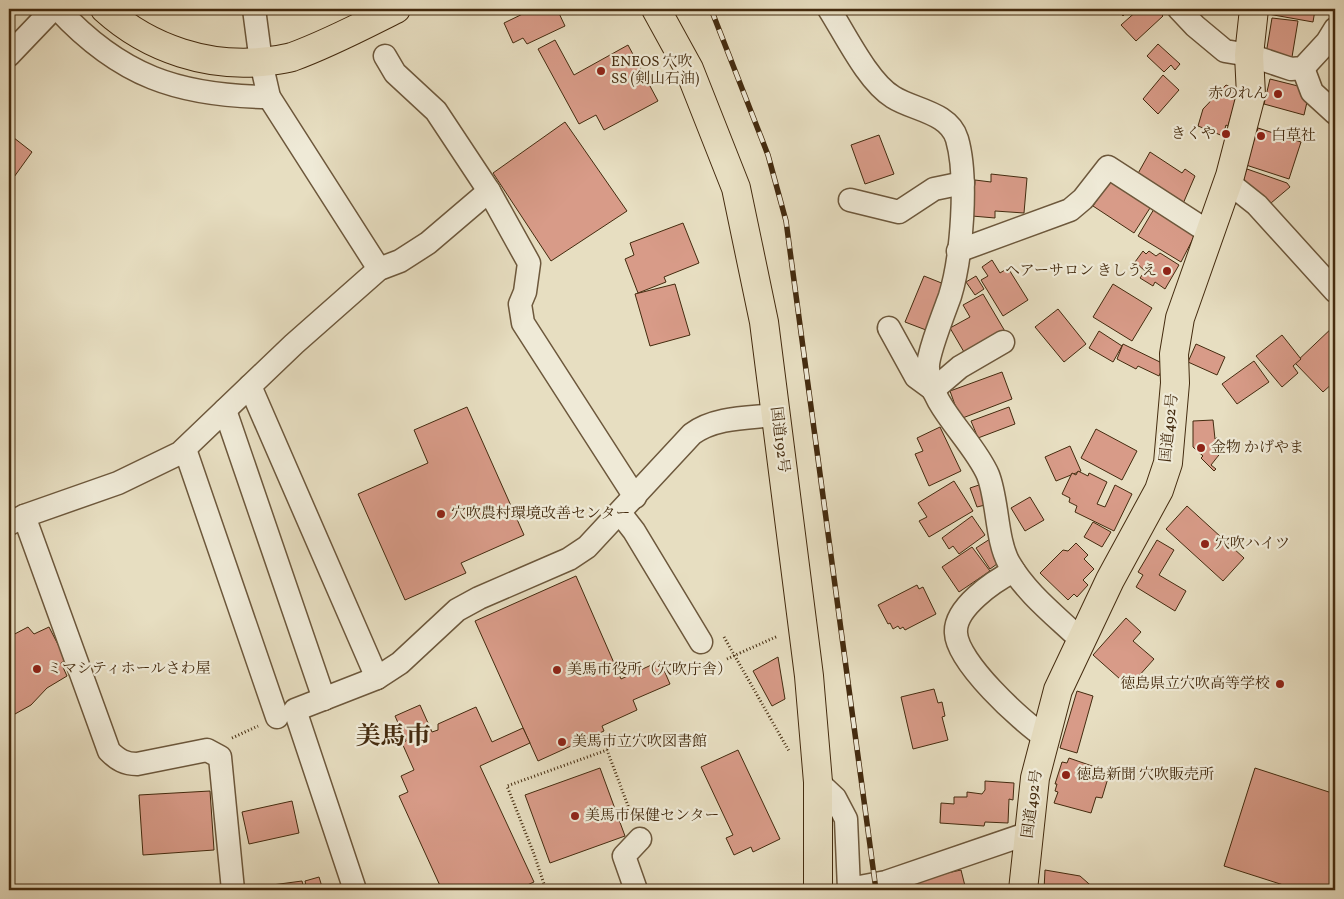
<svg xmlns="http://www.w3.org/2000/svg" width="1344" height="899" font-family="Vollkorn,'Noto Serif JP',serif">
	<rect width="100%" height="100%" fill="#e7dec1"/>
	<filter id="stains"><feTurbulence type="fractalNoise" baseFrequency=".004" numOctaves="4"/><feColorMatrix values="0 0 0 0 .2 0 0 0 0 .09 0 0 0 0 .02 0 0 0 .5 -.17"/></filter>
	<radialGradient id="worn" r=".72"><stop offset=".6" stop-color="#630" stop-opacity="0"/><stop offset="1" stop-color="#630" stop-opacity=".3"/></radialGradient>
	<g fill="#d89b88" stroke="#442b0f">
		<polygon points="533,9 557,9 565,26 527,44 523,38 513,43 504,23"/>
		<polygon points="1117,9 1130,9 1123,16"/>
		<polygon points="1139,9 1156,9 1163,16 1136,41 1121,25"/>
		<polygon points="1268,9 1312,9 1315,10 1313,22 1268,14"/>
		<polygon points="1272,18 1298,21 1291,63 1266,54"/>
		<polygon points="555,40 574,75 628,45 658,101 604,130 596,115 579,124 538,49"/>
		<polygon points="1158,44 1180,64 1175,70 1171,65 1164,72 1147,56"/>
		<polygon points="1163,75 1179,90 1158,114 1143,99"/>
		<polygon points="1270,79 1310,89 1304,115 1264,104"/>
		<polygon points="1226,85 1233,88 1236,108 1232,113 1228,126 1226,125 1223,136 1198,126 1203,109"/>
		<polygon points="565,122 627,211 551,261 493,173"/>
		<polygon points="1258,128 1301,142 1289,179 1246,165"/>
		<polygon points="9,134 32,152 9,184"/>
		<polygon points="879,135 894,174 865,184 851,145"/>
		<polygon points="1150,152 1182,173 1185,169 1195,176 1182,206 1136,177"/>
		<polygon points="1247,169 1287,183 1290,187 1271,203 1242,180"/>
		<polygon points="991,174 1027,178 1024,213 995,211 995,218 972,216 975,180 991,182"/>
		<polygon points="1110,181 1150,208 1134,233 1093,206"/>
		<polygon points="1154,209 1196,233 1181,262 1138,236"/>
		<polygon points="683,223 699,263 664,277 666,282 638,293 625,259 634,255 630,243"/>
		<polygon points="1143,251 1146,254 1149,251 1156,256 1160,253 1179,265 1165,289 1155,282 1153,286 1140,278 1145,271 1135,262"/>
		<polygon points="992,260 1000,273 1008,268 1028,300 1003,316 981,280 988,276 982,267"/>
		<polygon points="924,276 944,284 926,330 905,322"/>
		<polygon points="976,276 984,289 975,295 966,282"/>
		<polygon points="675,284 690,335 650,346 635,294"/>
		<polygon points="1113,284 1152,308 1132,341 1093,317"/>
		<polygon points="983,294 1006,333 964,352 950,328 970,317 963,305"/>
		<polygon points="1058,309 1086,344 1064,362 1035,327"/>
		<polygon points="1335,325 1335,381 1323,392 1295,363"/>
		<polygon points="1099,331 1122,346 1113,362 1089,348"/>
		<polygon points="1282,335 1301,359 1293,366 1298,373 1282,387 1256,356"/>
		<polygon points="1123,344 1164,364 1159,376 1138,366 1136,369 1117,359"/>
		<polygon points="1196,344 1225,357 1217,375 1188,362"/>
		<polygon points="1254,361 1269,382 1237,404 1222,384"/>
		<polygon points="1002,372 1012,399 960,419 950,391"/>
		<polygon points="467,407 524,535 461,563 466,573 405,600 358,494 428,463 414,430"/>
		<polygon points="1009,407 1015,424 978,438 971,421"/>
		<polygon points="1213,420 1215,439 1217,437 1226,446 1211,465 1216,469 1214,471 1201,458 1203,456 1193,447 1193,421"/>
		<polygon points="940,427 961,471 929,486 915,454 923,451 917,438"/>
		<polygon points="1096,429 1137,451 1122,480 1081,458"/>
		<polygon points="1070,446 1081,471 1056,481 1045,457"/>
		<polygon points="1078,471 1088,476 1089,473 1107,482 1097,504 1105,507 1115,485 1132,494 1114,531 1075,512 1077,506 1069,502 1070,498 1062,494 1072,473 1076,475"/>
		<polygon points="954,481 973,511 929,537 919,521 927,517 918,503"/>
		<polygon points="982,484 989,504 977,507 970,488"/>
		<polygon points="1030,497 1044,520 1025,531 1011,508"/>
		<polygon points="1187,506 1244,558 1223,581 1166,529"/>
		<polygon points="972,516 985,535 959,554 953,546 949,549 942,538"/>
		<polygon points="1093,522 1111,532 1102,547 1084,537"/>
		<polygon points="990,539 1004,559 990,569 976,548"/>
		<polygon points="1157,540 1174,550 1159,575 1186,591 1175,611 1136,587 1143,575 1138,572"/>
		<polygon points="1076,543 1088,555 1084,559 1094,569 1083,580 1088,585 1077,597 1074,594 1068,600 1040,573 1063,550 1068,551"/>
		<polygon points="972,547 990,571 959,592 942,567"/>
		<polygon points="576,576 621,679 660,661 670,684 633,700 637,710 602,726 604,731 538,761 475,621"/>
		<polygon points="917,585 919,589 923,587 936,614 905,630 903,627 900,629 898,626 893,629 890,623 888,624 878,605"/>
		<polygon points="1126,618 1141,632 1133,641 1154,659 1129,687 1093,655"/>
		<polygon points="28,627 34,634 49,627 66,660 61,663 67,676 47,688 31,705 15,714 9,701 9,637"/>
		<polygon points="778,657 785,699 772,706 753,671"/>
		<polygon points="934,689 938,703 942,702 945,716 942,717 948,740 913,749 901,697"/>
		<polygon points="1077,691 1093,696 1077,753 1060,748"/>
		<polygon points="420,705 432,732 438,730 438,724 476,707 492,742 523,728 530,743 480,766 534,882 516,890 442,890 399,796 408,792 401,776 414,770 402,743 406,741 395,716"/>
		<polygon points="738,750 780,839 753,852 751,847 734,855 726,838 733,835 701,767"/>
		<polygon points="1069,758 1095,767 1093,774 1108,778 1102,798 1096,797 1091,813 1054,803 1058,792 1055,791 1057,784 1055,784 1062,762 1067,763"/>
		<polygon points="600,768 625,836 550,863 525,795"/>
		<polygon points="1255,768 1335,794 1335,890 1299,890 1224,866"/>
		<polygon points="985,781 1014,783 1013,800 1009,799 1008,823 985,822 984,826 940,823 941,803 954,804 954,797 967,797 967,792 982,794 985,790"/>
		<polygon points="210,791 214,850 143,855 139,795"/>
		<polygon points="292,801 299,833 249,844 242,812"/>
		<polygon points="961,870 966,890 917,890 915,880"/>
		<polygon points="1045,870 1080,876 1096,890 1044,890"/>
		<polygon points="319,877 323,890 307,890 305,881"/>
		<polygon points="302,881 304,890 258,890 257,887"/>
	</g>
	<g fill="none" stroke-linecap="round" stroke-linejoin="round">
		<g stroke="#6d583c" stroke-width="25">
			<g id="minor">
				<path d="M58,9C120,76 178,96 269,97"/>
				<polyline points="254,9 261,62 269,97 379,269"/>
				<path d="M829,9C845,34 868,82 893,97C913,110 949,112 957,139C968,177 962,257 950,296C945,310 927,355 928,368C929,405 973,440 988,475C998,500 996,540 1009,563C1026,593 1056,616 1081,640"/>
				<polyline points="1179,9 1195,26 1225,51 1249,55 1291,69 1303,68 1327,42 1335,29"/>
				<polyline points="9,55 53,9"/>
				<polyline points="385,56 395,73 436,111 489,191 529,263 525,292 520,304 523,323 635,497"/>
				<polyline points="1303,68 1312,92 1335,113"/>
				<polyline points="1228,182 1257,205 1335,291"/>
				<polyline points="850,200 899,212 934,189 963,183"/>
				<polyline points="958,251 1070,210 1083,199 1108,167 1210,233"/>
				<polyline points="889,328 916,377 931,388"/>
				<path d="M250,386L377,678L400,663L457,610L479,598L569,559L587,547L692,434C715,417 748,418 775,415"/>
				<polyline points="933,390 960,367 1003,342"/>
				<polyline points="225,410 324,699"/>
				<polyline points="185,449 277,717"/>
				<polyline points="620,513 634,531 701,642"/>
				<path d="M24,516L109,751C118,760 125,764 137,764L207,750L220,757L233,890"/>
				<polyline points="9,524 24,516 118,483 180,453 294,344 379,269 400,261 428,243 489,191"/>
				<path d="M1014,571C994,581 954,608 956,633C957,662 1021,721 1045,737"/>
				<polyline points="818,782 835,798 846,819 849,889 886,882 1029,833"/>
				<polyline points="355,890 295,710 377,678"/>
				<polyline points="636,890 624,856 640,839"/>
			</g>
		</g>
		<g stroke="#442b0f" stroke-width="30">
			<g id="highway">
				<path d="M105,9C149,49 210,69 270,61C277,60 285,59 292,57C328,44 362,26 396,9"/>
				<polyline points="656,9 689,69 736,188 764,322 809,676 818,782 818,890"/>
				<polyline points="1023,890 1035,778 1058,690 1110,580 1159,490 1168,463 1175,383 1174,354 1180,318 1230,176 1251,95 1249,55 1254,9"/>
			</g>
		</g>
		<g stroke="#442b0f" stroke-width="3" stroke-dasharray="1 2.5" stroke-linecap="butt">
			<polyline points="724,637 789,751"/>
			<polyline points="740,653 778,636"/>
			<polyline points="232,738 258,726"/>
			<polyline points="546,890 534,854 507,786 607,750 633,819"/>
		</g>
		<use href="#minor" stroke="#efead7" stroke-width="22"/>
		<use href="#highway" stroke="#e7dec1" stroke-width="28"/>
		<g stroke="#442b0f" stroke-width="5.5">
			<polyline id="rail" points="711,9 768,155 786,221 876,890"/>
		</g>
		<use href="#rail" stroke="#efead7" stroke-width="4" stroke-dasharray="11" stroke-linecap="butt"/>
		<polyline stroke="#442b0f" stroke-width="3" stroke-dasharray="1 2.5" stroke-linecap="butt" points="727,659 740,653"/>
	</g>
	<g fill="#8f2418" stroke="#efead7" stroke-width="2">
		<circle cx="601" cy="71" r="5"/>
		<circle cx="1278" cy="94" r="5"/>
		<circle cx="1226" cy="134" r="5"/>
		<circle cx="1261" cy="136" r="5"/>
		<circle cx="1167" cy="271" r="5"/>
		<circle cx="1201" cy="448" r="5"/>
		<circle cx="441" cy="514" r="5"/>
		<circle cx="1205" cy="544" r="5"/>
		<circle cx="37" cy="669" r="5"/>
		<circle cx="557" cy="670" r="5"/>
		<circle cx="1280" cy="684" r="5"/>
		<circle cx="562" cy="742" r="5"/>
		<circle cx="1066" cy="775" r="5"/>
		<circle cx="575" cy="816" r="5"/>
	</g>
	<g text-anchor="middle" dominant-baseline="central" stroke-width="4.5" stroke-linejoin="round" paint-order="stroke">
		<g font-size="15" fill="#442b0f" stroke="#efead7" text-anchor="start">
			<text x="611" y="62">ENEOS 穴吹<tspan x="611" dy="17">SS (剣山石油)</tspan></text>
			<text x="1268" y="94" text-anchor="end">赤のれん</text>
			<text x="1216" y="134" text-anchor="end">きくや</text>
			<text x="1271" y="136">白草社</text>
			<text x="1157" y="271" text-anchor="end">ヘアーサロン きしうえ</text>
			<text x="1211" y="448">金物 かげやま</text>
			<text x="451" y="514">穴吹農村環境改善センター</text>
			<text x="1215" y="544">穴吹ハイツ</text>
			<text x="47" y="669">ミマシティホールさわ屋</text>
			<text x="567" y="670">美馬市役所（穴吹庁舎）</text>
			<text x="1270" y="684" text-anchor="end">徳島県立穴吹高等学校</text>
			<text x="572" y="742">美馬市立穴吹図書館</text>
			<text x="1076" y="775">徳島新聞 穴吹販売所</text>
			<text x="585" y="816">美馬市保健センター</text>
		</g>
		<g font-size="15" fill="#442b0f" stroke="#efead7">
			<text transform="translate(1170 428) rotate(-84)">国道492号</text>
			<text transform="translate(779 440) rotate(83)">国道192号</text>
			<text transform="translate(1033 804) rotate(-82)">国道492号</text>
		</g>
		<g font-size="25" font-weight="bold" fill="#442b0f" stroke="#efead7">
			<text x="393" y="737">美馬市</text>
		</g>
	</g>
	<rect width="1344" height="899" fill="none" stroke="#e7dec1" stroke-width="30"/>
	<rect x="10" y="10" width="1324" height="879" fill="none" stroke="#442b0f" stroke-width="2.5"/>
	<rect x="15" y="15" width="1314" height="869" fill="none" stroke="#442b0f"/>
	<rect width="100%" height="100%" filter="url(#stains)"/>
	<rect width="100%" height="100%" fill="url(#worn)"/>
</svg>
